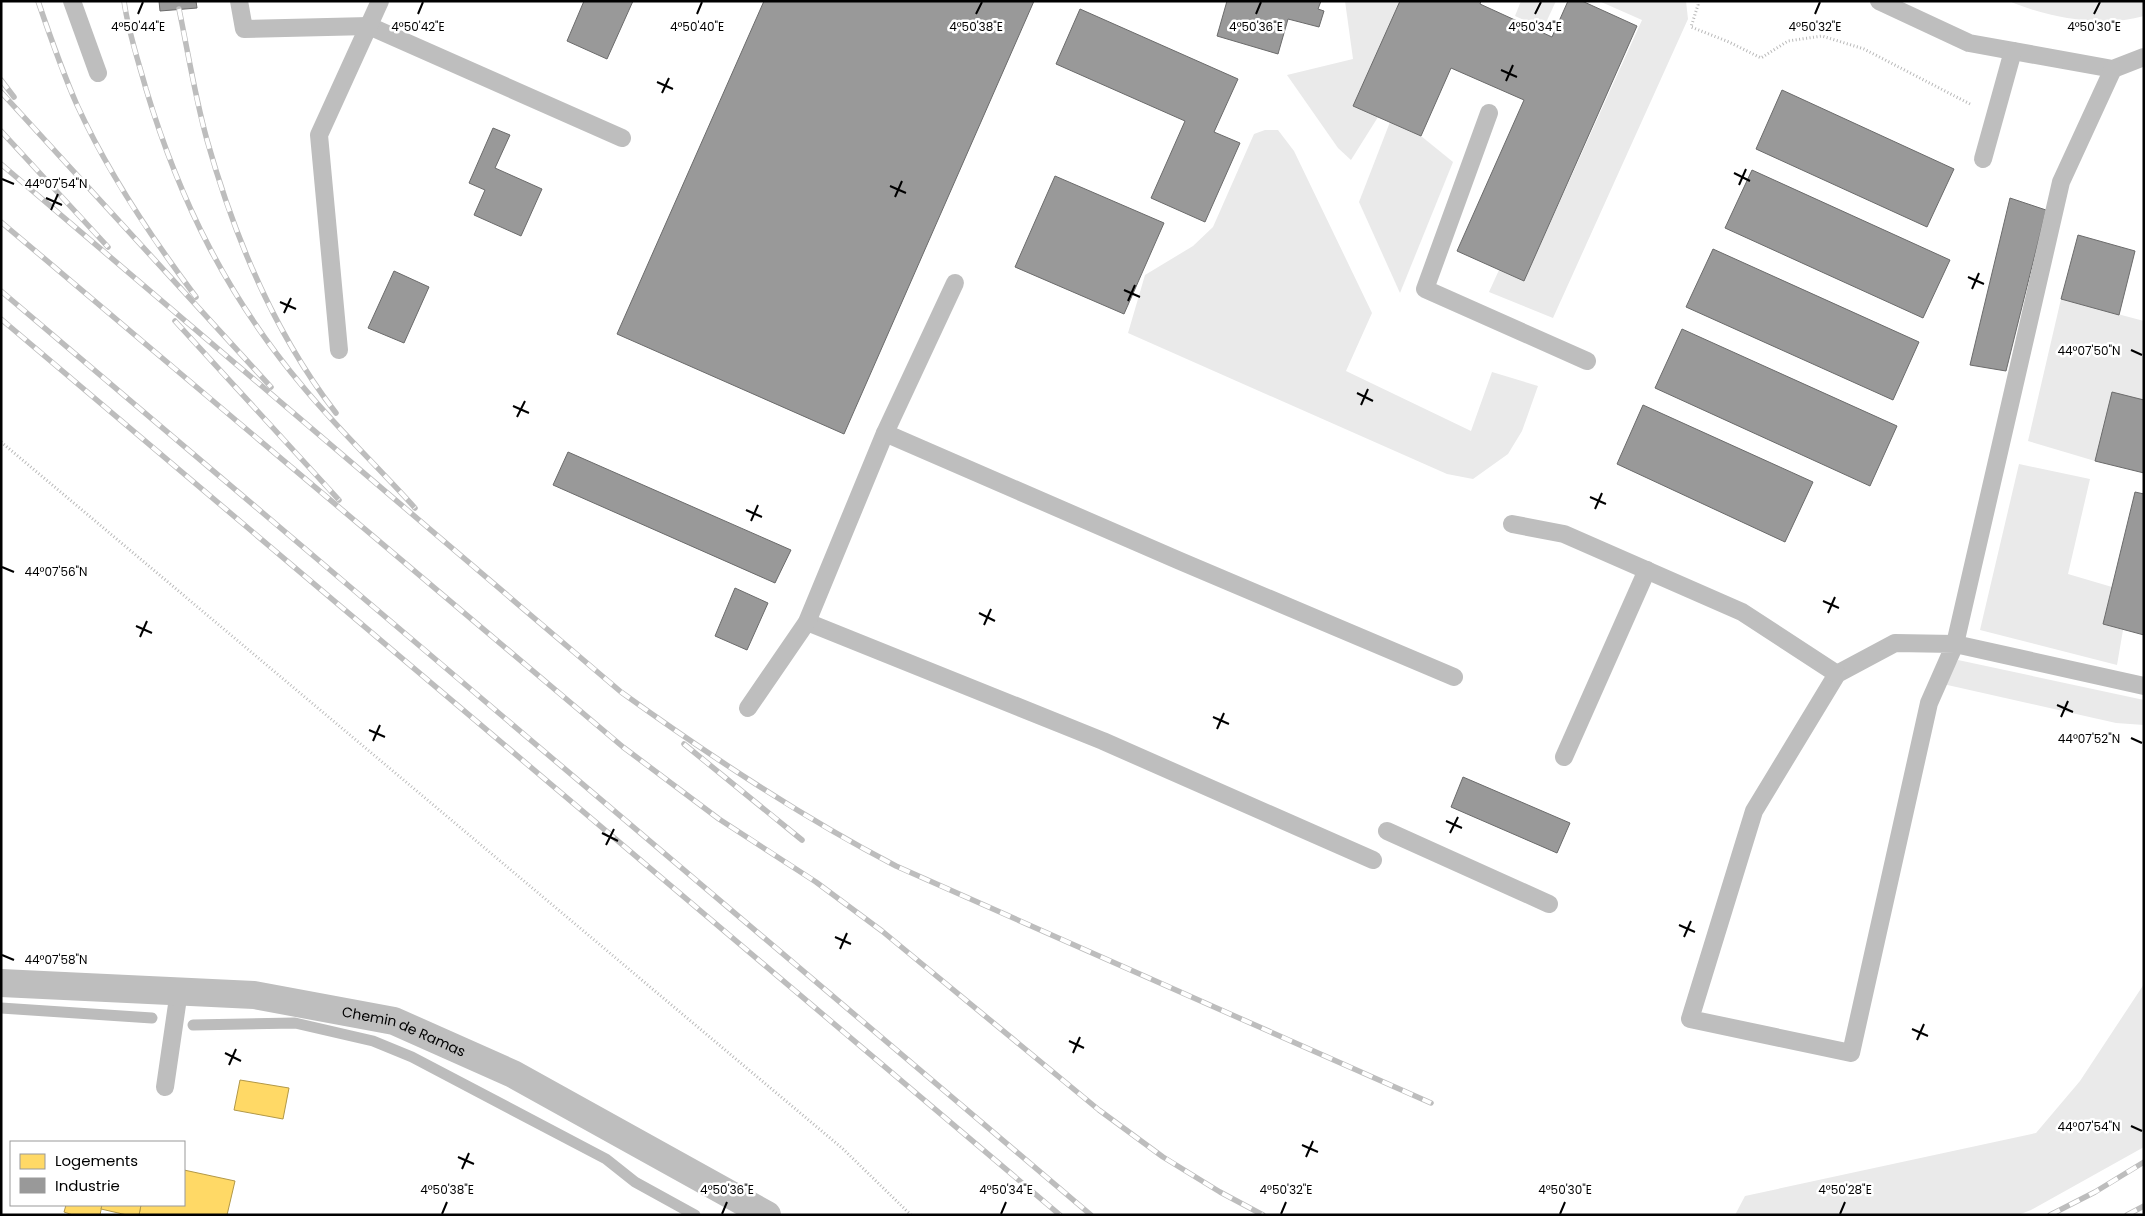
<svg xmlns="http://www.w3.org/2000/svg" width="2145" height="1216" font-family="Poppins,sans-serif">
	<rect width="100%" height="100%" fill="#fff"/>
	<g fill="#eaeaea">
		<polygon points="1345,1 1400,1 1354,106 1378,117 1351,160 1338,148 1287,75 1353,59"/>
		<polygon points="1521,1 1556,1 1543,29 1515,16"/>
		<polygon points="1599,1 1686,1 1688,19 1553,318 1489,292 1499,270 1524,281 1642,20"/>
		<path d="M2009,1H2144V16C2103,28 2048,18 2009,1Z"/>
		<polygon points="1390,122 1421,136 1453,162 1400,293 1359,202"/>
		<polygon points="1265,130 1278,130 1294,151 1372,313 1346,371 1471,431 1492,372 1538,386 1522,431 1508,454 1473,479 1447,474 1128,333 1145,275 1193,246 1213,227 1254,134"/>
		<polygon points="2061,299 2144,321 2144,400 2095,461 2028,441"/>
		<polygon points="2019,464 2090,479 2068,574 2112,587 2103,624 2123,630 2117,665 1980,630"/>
		<polygon points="1958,660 2144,700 2144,725 2116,723 1943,684"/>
		<polygon points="2144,984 2144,1147 2031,1210 2018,1215 1735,1215 1745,1196 2036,1133 2080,1081"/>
	</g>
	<g fill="#ffd966" stroke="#b29847">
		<polygon points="240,1080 289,1088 283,1119 234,1110"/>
		<polygon points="184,1170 235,1181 227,1215 139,1215 141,1205 184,1205"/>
		<polygon points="66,1205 102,1205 100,1215 73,1215 64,1212"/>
		<polygon points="102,1205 141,1205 139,1215 127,1215 101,1209"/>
	</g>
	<g fill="#999" stroke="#6b6b6b">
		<polygon points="159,1 196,1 197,8 160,11"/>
		<polygon points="584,1 633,1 607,59 567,41"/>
		<polygon points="764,1 1034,1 844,434 617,334"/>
		<polygon points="1227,1 1321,1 1318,9 1324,11 1319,27 1288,19 1278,54 1217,36"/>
		<polygon points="1400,1 1481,1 1480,4 1552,37 1568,1 1582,1 1637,26 1524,281 1457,251 1524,100 1451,68 1421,136 1353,106"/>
		<polygon points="1080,9 1238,79 1214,132 1240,143 1205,222 1151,198 1185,121 1056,64"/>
		<polygon points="1782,90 1954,169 1927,227 1756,149"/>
		<polygon points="493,128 510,135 495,168 542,189 521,236 474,215 485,190 469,183"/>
		<polygon points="1752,170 1950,260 1923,318 1725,228"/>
		<polygon points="1055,176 1164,223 1124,314 1015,267"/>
		<polygon points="2010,198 2046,210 2006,371 1970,365"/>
		<polygon points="2078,235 2135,251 2119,315 2061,299"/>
		<polygon points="1713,249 1919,342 1893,400 1686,307"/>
		<polygon points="394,271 429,287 404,343 368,328"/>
		<polygon points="1682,329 1897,426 1870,486 1655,388"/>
		<polygon points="2112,392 2144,400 2144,473 2095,461"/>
		<polygon points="1643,405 1813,482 1785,542 1617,464"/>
		<polygon points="568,452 791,550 775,583 553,485"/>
		<polygon points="2135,492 2144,494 2144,635 2103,624"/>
		<polygon points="735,588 768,603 747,650 715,636"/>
		<polygon points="1463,777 1570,823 1557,853 1451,807"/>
	</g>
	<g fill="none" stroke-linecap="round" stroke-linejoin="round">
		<g stroke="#bcbcbc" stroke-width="11">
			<polyline points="1,1008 152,1018"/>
			<polyline points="193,1025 295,1023 373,1041 412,1057 606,1159 635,1182 695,1215"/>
		</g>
		<g stroke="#b8b8b8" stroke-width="3" stroke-dasharray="1 2.5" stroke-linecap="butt">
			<polyline points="1697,1 1698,5 1691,27 1729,42 1761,58 1788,41 1822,36 1864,49 1970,104"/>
			<polyline points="1,442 842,1148 911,1215"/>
		</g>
		<g stroke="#bebebe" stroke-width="18">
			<polyline points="72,1 98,73"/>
			<polyline points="239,1 244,29 369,26 622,138"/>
			<polyline points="1879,1 1969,43 2113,69 2144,57"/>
			<polyline points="2113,69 2061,182 1955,644 1895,643 1837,674 1754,811 1690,1019 1851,1053 1929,703 1955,644 2144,686"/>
			<polyline points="1489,113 1425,289 1587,361"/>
			<polyline points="1983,159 2013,51"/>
			<polyline points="339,350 319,135 380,1"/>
			<polyline points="885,433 955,283"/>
			<polyline points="1512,524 1564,534 1742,612 1837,674"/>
			<polyline points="807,622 1103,741 1373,860"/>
			<polyline points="748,708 807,622 885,433 1180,561 1454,677"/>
			<polyline points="1564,757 1647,570"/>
			<polyline points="1387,831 1549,904"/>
			<polyline points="165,1087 179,991"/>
		</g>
		<path stroke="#bebebe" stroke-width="28" id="s1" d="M1,983L254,995L394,1021L513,1074L767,1215"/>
		<g stroke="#bdbdbd" stroke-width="5.5">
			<g id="rail">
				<path d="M38,1C50,36 62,71 77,105C108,173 151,237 196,297"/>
				<path d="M124,1C128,31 138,60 146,89C180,202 228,298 304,388C339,430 379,468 415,508"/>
				<path d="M179,9C188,52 195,97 207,140C234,236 274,333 336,413"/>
				<polyline points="1,80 14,97"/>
				<polyline points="1,92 271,387"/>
				<polyline points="1,131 108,247"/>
				<path d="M1,164L621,692C709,755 800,816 896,866L1431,1103"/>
				<polyline points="1,222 623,747 719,819 816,882 882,931 1099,1110 1163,1157 1220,1192 1263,1215"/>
				<polyline points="1,291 1091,1215"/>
				<polyline points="1,319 1060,1215"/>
				<polyline points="175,321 339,500"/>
				<polyline points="684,744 802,840"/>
				<polyline points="2050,1215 2095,1192 2144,1162"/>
				<polyline points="2127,1215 2144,1206"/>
			</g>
		</g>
		<use href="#rail" stroke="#fff" stroke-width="4" stroke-dasharray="11" stroke-linecap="butt"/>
	</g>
	<path fill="none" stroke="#000" stroke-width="2" d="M138,14L143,2M418,14L423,2M697,14L702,2M976,14L982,2M1256,14L1261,2M1535,14L1541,2M1815,14L1820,2M2094,14L2100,2M1501,70L1517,77M1506,81L1513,65M657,82L673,89M662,93L669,78M1734,173L1750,181M2,179L14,184M1739,185L1746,169M890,186L906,193M895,197L902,181M46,198L62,205M51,210L58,194M1968,277L1984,284M1972,289L1979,273M1124,290L1140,297M1128,301L1135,285M280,302L296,309M284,313L291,298M2131,350L2142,355M1357,393L1373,401M1361,405L1368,389M513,406L529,413M517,417L525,401M1590,497L1606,504M1595,509L1602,493M746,510L762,517M751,521L758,505M2,567L14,572M1823,601L1839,608M979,613L995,621M1828,613L1835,597M984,625L991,609M136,626L152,633M140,637L147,621M2057,705L2073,712M1213,717L1229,724M2061,717L2068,701M1217,729L1224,713M369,730L385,737M2131,738L2142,743M373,741L380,725M1446,821L1462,828M602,833L618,841M1450,833L1458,817M606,845L614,829M1679,925L1695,932M835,937L851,944M1684,937L1691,921M840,949L847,933M2,955L14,960M1912,1029L1928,1036M1917,1040L1924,1024M1069,1041L1084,1048M225,1053L241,1061M1073,1053L1080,1037M229,1065L236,1049M2131,1126L2142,1131M1302,1145L1318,1152M458,1157L474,1164M1306,1157L1313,1141M462,1169L469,1153M442,1214L447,1202M722,1214L727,1202M1001,1214L1006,1202M1281,1214L1286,1202M1560,1214L1565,1202M1840,1214L1845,1202"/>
	<g text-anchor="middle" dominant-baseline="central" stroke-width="5" stroke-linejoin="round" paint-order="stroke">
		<g font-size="14" fill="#000" stroke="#fff">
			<text stroke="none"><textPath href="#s1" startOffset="408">Chemin de Ramas</textPath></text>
		</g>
	</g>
	<g font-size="12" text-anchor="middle" fill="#000" stroke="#fff" stroke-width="5" stroke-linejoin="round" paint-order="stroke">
		<text x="138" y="31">4°50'44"E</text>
		<text x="418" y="31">4°50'42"E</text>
		<text x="697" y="31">4°50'40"E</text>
		<text x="976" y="31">4°50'38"E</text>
		<text x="1256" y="31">4°50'36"E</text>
		<text x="1535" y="31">4°50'34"E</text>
		<text x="1815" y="31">4°50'32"E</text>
		<text x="2094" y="31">4°50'30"E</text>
		<text x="56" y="188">44°07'54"N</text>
		<text x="2089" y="355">44°07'50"N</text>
		<text x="56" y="576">44°07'56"N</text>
		<text x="2089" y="743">44°07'52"N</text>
		<text x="56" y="964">44°07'58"N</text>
		<text x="2089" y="1131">44°07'54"N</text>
		<text x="447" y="1194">4°50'38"E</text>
		<text x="727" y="1194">4°50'36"E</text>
		<text x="1006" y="1194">4°50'34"E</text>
		<text x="1286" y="1194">4°50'32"E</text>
		<text x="1565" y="1194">4°50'30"E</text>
		<text x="1845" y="1194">4°50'28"E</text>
	</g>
	<rect width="2145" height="1216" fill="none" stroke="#000000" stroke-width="5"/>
	<rect x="10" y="1141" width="175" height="65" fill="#ffffff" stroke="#999999"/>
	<rect x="20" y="1154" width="25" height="15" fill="#ffd966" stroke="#999999"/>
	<text x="55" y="1166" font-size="15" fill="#000000">Logements</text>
	<rect x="20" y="1178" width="25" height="15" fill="#999999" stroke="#999999"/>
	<text x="55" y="1191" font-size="15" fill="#000000">Industrie</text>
</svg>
